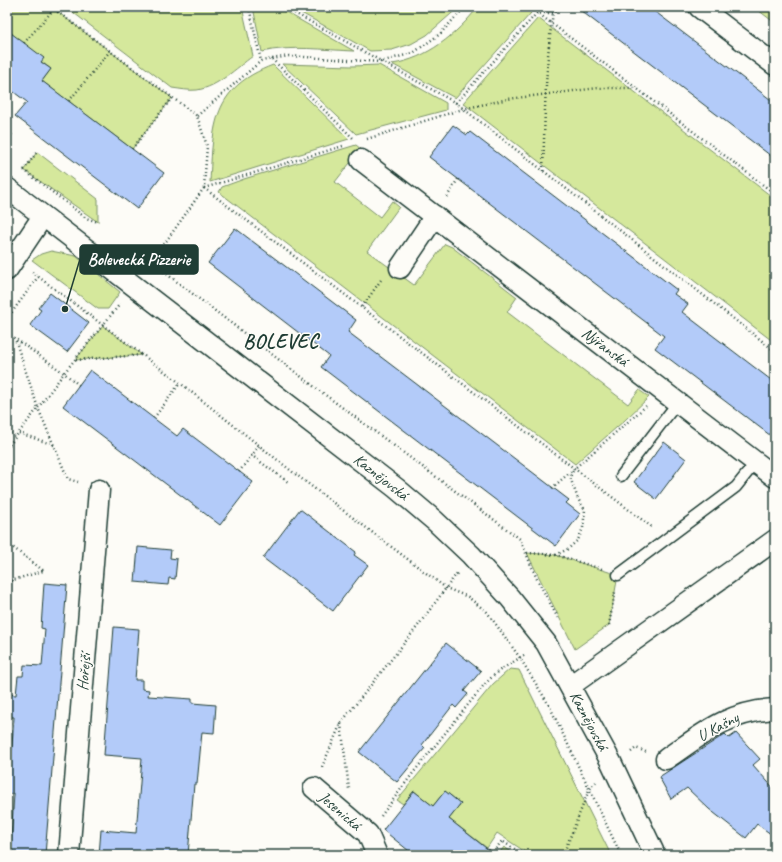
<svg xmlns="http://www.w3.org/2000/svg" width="782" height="862" font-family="Caveat,sans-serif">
	<rect width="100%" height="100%" fill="#fdfcf7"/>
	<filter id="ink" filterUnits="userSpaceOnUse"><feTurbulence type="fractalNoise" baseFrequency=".025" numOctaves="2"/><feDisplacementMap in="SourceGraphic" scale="8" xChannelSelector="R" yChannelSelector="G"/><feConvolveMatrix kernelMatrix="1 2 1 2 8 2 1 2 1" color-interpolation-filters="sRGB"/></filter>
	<g filter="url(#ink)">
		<g fill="#d5e89c" stroke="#7a9268">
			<polygon points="7,7 51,7 172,98 132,149 42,81 51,69 7,36"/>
			<path d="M66,7H242L253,56C236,68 218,87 197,90C189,91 180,89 172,88Z"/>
			<path d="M253,7H277L354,51C326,50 289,45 262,52Z"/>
			<polygon points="344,7 459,7 427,35 411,44 392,50 370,51 294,9"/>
			<path d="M478,7H523L531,13L455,98L392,64C427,59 457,34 478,7Z"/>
			<polygon points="754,7 775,7 775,23"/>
			<polygon points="538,18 775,199 775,343 463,103"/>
			<polygon points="282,64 352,66 379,65 446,103 446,110 356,134"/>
			<path d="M273,65L349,139L210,182C213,125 212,88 273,65Z"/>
			<polygon points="356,145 361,149 335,182 380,217 392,201 399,207 367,251 414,285 445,244 452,247 517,297 507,312 628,404 639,390 649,397 625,420 575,464 219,192 222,187 244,179"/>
			<polygon points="37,152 98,199 98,222 24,170"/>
			<polygon points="51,251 76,256 120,292 108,309 98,309 32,260 41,254"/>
			<polygon points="103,326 142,355 75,360"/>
			<polygon points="527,553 556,555 618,575 609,625 575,649"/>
			<polygon points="510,669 519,670 611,855 530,855 497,833 487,848 449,819 461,804 445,791 433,806 414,791 403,804 397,800 493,684"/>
			<polygon points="504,847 516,855 498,855"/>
		</g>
		<g fill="#b3cbf9" stroke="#1f3d34">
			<polygon points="576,7 649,7 740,76 775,103 775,159"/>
			<polygon points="7,30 44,58 41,62 51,69 42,81 164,173 137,209 15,116 27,102 7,87"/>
			<polygon points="453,125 467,135 470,132 677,290 674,294 688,304 682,312 775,383 775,439 655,348 664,336 429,157"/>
			<polygon points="235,228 356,320 348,332 569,500 566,503 580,514 556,546 321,367 329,356 208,263"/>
			<polygon points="50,293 89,323 67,352 30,325 41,310 38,308"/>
			<polygon points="90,370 177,436 183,429 253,482 220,525 63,406"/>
			<polygon points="664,442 686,459 656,499 634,482"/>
			<polygon points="300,509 356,552 354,555 368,565 333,611 263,558"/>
			<polygon points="138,547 171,550 170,558 177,559 175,579 169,578 168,585 135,582"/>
			<polygon points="44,583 67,585 45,855 10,855 14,794 7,794 7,791 9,758 11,758 14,717 7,717 7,694 16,695 18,676 23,676 24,665 42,666 45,629 41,628"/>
			<polygon points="114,627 139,629 135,680 142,680 142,689 149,690 148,696 192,699 192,703 216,705 214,733 202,732 197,784 194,784 188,855 99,855 101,830 136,833 142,758 104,755"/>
			<polygon points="446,643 481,671 464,691 468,694 456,708 453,705 422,745 425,748 397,782 359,752"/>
			<polygon points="736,733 760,759 753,765 775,790 775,837 757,824 746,838 709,809 687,788 671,799 659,777 722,736 725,734 729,738"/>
			<polygon points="414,791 433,806 445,791 461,804 449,819 495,855 414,855 383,830"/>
		</g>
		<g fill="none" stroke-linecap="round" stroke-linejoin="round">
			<g stroke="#1f3d34" stroke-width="13">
				<g id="lane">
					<polyline points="621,476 678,402"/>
					<polyline points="618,575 736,487 756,462"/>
				</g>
			</g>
			<g stroke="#1f3d34" stroke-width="23">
				<g id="street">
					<polyline points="699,7 775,65"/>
					<polyline points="361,160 775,477"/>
					<polyline points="7,188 396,488 435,521 471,555 510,598 546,643 611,762 655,855"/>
					<polyline points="400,268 435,216"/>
					<polyline points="7,270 43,216"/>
					<polyline points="570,686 775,540"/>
					<path d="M666,759C704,733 727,712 775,709"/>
					<polyline points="314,788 368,834 377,855"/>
					<polyline points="69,855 99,490"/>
				</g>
			</g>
			<g stroke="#1f3d34" stroke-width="2.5" stroke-dasharray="1 3" stroke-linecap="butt">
				<polyline points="51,7 197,116 207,146 204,188 147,268"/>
				<polyline points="249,7 261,61"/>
				<polyline points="284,7 456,103 775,351"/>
				<polyline points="530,7 775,194"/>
				<polyline points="24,43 54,9"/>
				<polyline points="272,59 355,140"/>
				<polyline points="69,101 110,51"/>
				<polyline points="456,103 537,13 553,13 561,7"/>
				<polyline points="197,116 261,61 289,56 380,62 413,53 440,34 465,7"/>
				<polyline points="367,139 463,109 508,99 598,88 636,88"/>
				<polyline points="7,141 12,134"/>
				<polyline points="132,149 172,98"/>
				<polyline points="24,170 86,218 98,222"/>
				<polyline points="24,170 37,152"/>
				<path d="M543,171C545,116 545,61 554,7"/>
				<polyline points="204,188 653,528"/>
				<polyline points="204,188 343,146"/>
				<polyline points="447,197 458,179"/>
				<polyline points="151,262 320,391 520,539 537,579 559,620"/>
				<polyline points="32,272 180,383 294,473 381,539 446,588 468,597 487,612 520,658 549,705 621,855"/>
				<polyline points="362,307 381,280"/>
				<polyline points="7,319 38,277"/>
				<polyline points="7,333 64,373 38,408 68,479 78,482"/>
				<polyline points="76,360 141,355"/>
				<polyline points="79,385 64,373 120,304"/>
				<polyline points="154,418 180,383"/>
				<polyline points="7,431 16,437"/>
				<polyline points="19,433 54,445"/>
				<polyline points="7,448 38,408 15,339"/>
				<polyline points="251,455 288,482"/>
				<polyline points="239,472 259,446"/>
				<polyline points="552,488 646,406"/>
				<polyline points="7,543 44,571"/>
				<polyline points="527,553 556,555 602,569"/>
				<polyline points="556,555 568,549 578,540 583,528 585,510 578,499 570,477 573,471"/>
				<polyline points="7,582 43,571"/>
				<polyline points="609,625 615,592"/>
				<polyline points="341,724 349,789"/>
				<polyline points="631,752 636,748 646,752"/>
				<polyline points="322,767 341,723 417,627 458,572"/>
				<polyline points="381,816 413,773 484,685 497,672 526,654"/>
				<polyline points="491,855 502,841 524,855"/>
				<polyline points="563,855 589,790 596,782"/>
			</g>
			<use href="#lane" stroke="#fdfcf7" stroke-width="10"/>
			<use href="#street" stroke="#fdfcf7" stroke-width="20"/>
		</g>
	</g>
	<g text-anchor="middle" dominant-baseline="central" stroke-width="3" stroke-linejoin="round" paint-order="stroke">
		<g font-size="16" fill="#1f3d34" stroke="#fdfcf7">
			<text transform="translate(605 347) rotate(37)">Nýřanská</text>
			<text transform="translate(381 477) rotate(38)">Kaznějovská</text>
			<text transform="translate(84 672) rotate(-85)">Hořejší</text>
			<text transform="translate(589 721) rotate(62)">Kaznějovská</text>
			<text transform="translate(718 727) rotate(-28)">U Kašny</text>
			<text transform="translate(340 811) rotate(41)">Jesenická</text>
		</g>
		<g font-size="20" font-weight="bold" letter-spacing="1" fill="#1f3d34" stroke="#fdfcf7">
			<text x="281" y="341">BOLEVEC</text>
		</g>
	</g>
	<path fill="none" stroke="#1f3d34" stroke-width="1.5" d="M65 309L80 259"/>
	<circle fill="#1f3d34" stroke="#fdfcf7" stroke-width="1.5" cx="65" cy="309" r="4"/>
	<rect fill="#1f3d34" stroke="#1f3d34" stroke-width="1.5" x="80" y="245" width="118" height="29" rx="4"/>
	<g font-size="17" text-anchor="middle" font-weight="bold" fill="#fff">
		<text x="139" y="265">Bolevecká Pizzerie</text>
	</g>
	<rect width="782" height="862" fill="none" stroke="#fdfcf7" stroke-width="24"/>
	<rect x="12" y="12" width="758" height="838" fill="none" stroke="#1f3d34" stroke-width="1.5" filter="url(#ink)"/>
</svg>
